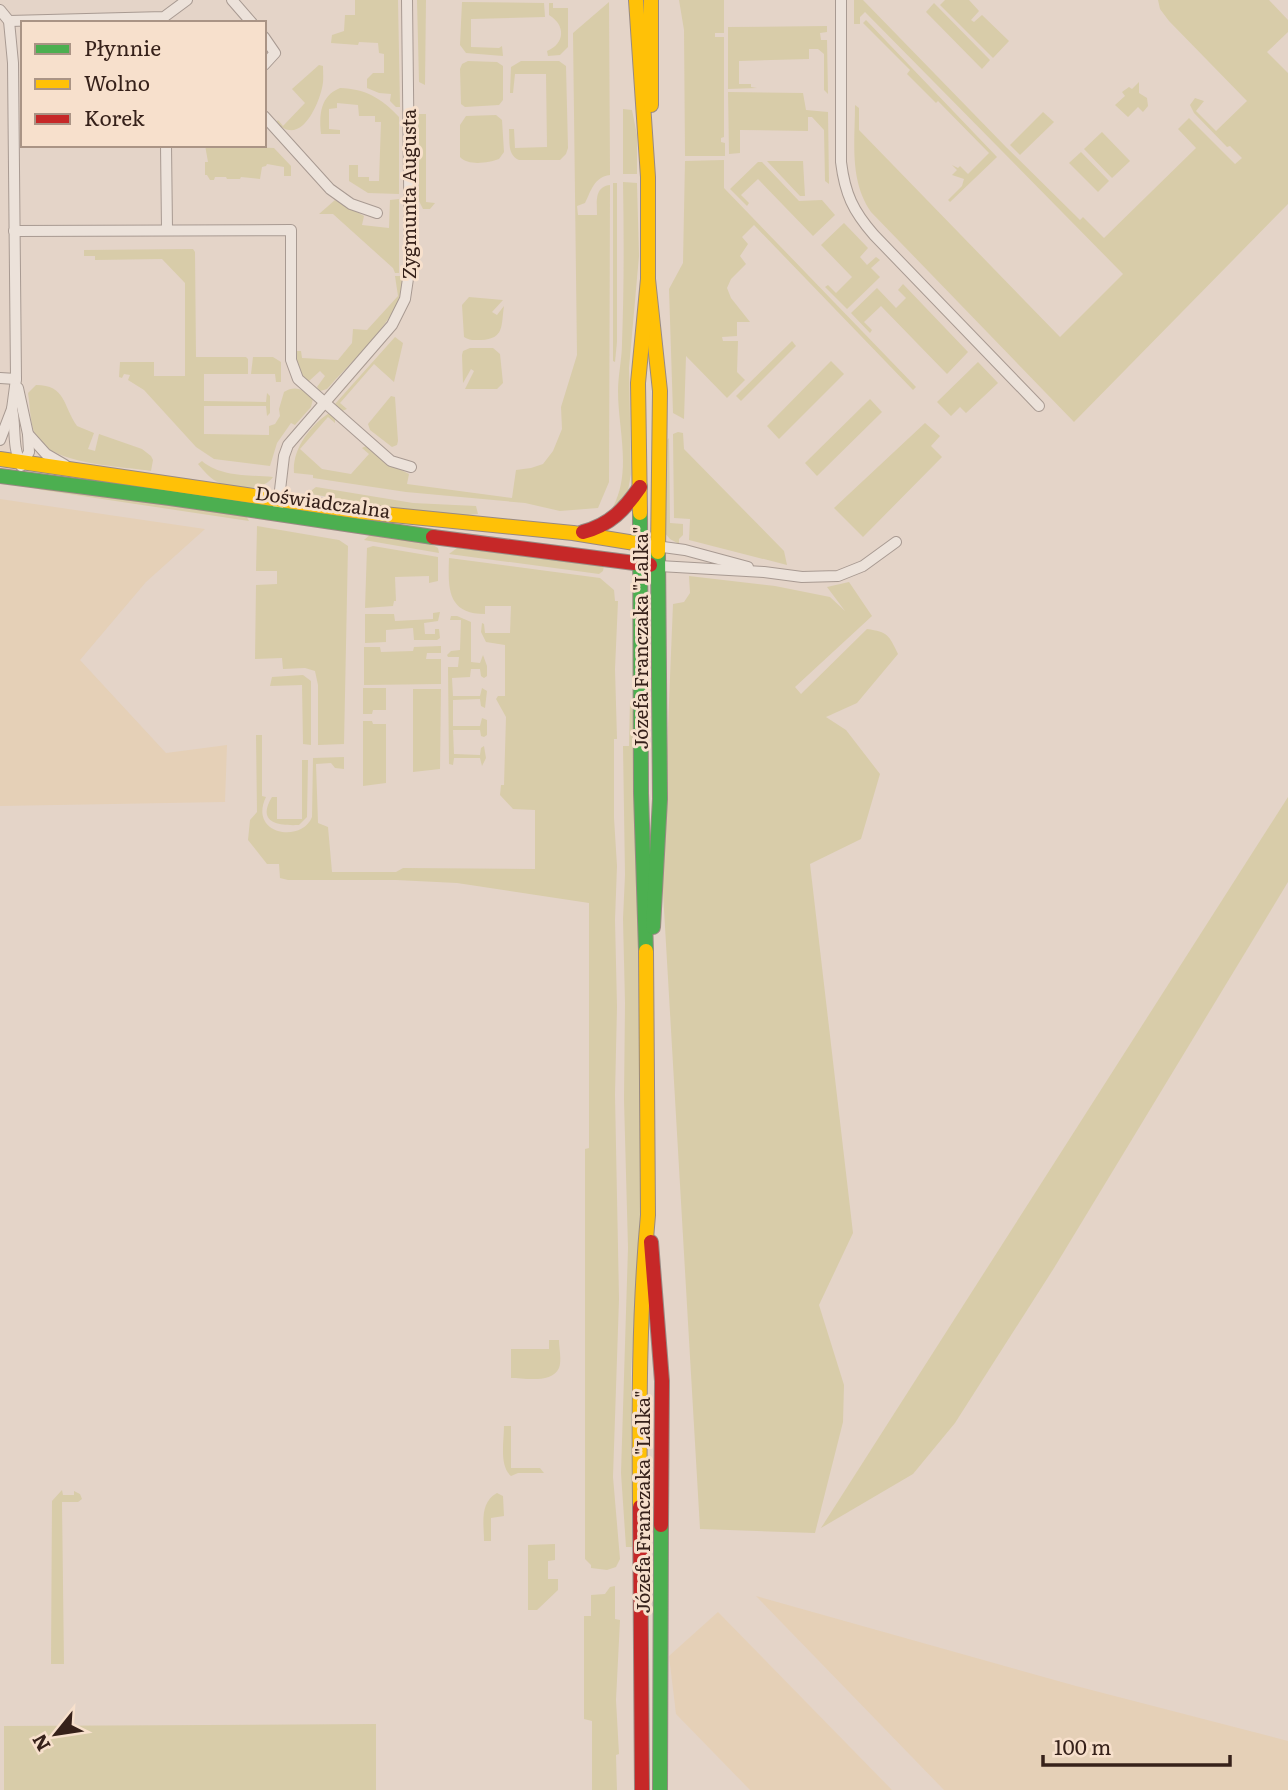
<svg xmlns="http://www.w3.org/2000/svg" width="1288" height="1790" font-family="Literata,serif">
	<rect width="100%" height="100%" fill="#e4d4c8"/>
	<g fill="#e5d0b7">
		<polygon points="0,499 205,529 146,582 80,660 166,753 227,745 225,802 0,806"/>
		<polygon points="756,1596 1076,1686 1288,1741 1288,1790 944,1790"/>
		<polygon points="718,1612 892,1790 750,1790 676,1714 669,1656"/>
	</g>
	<g fill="#d8cca9">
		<polygon points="355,0 398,0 400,107 396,107 390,101 391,94 379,93 367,88 367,79 373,73 384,73 384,54 379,53 378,43 359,42 358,45 331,43 332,35 344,31 345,15 355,15"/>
		<polygon points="417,0 426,0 425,85 419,82"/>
		<polygon points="679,0 724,0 724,33 715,33 715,37 724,37 724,137 721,138 721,142 725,143 725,156 685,156 684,30"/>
		<path d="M854,0H863L1006,147L1080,220L1083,217L1104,238L1196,148L1178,129L1189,118L1235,164L1242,158L1230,146L1227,147L1194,113L1190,105L1195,98L1204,101L1196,111L1216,131L1247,101L1169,21L1160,9L1158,0H1269L1288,20V32L1267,52L1288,73V204L1074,422L871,212C849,180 855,142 855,105L859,108V130L1060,337L1123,274L865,12L860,17V24H854Z"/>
		<polygon points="945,0 969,0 979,11 971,20 974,22 982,15 1009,41 993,58 940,5"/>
		<polygon points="462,2 544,3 545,17 471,19 471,47 499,48 502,46 503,56 466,53 460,45"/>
		<path d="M609,2L610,175C594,177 591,191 585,203L577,206L578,215H597C597,202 594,187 610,185L609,482L598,508L560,511L525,503L406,492L313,478V475L294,473C292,449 310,426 329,413L335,418V423L328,417L300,449L322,469L351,474L369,454L362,448L366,446L389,464L409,474L407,484L512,498L516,470L531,468L543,464L553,451L562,429L561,407L577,355L573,33Z"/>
		<path d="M549,3H553V8H568V47L560,55L548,56L547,51C565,44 566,25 549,15Z"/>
		<polygon points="934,3 990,60 982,69 926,12"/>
		<polygon points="866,20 997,157 950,202 948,200 962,186 964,179 952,175 957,170 952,165 958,168 960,166 968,174 989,153 938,101 936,103 907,74 910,70 863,23"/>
		<polygon points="827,26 827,32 820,33 821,40 827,40 828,94 824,90 824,54 818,49 809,49 809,59 739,61 739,84 751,84 751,87 757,88 728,89 728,27"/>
		<polygon points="468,61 497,62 503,66 503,100 499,105 465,107 461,104 460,69 462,64"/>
		<path d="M521,61H559L566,66L568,148L566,154L560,160H519C507,155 510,141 509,129H514L515,148L547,147L546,74H515L513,93H510L511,67Z"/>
		<path d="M319,65L323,66C323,73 324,81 322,88C317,109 299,147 276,122L278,120L283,126L305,103L292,89Z"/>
		<polygon points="1139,82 1139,93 1147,98 1148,106 1143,112 1138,107 1128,117 1115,105 1125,96 1122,92 1129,87 1132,89"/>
		<path d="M340,88C366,89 381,98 399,117V194L368,193L349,181V165H358V177H369V181H379L381,122H375V116H359L358,105L337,103V108L329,109V129L340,130V134H321C319,115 320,96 340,88Z"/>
		<polygon points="728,92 803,93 806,110 828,112 829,184 825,181 824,130 812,117 808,117 808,131 740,130 740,153 729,154"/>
		<polygon points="623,109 632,110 637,135 637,174 623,174"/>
		<polygon points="1043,112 1054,122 1020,155 1010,145"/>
		<polygon points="418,114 426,114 426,202 435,203 430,209 423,209 419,201"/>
		<path d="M466,116L496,115L502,120L504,152L499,159C488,163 468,166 460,157V125Z"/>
		<polygon points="1102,132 1130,161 1112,178 1084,149"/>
		<polygon points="205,145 274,148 291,166 291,176 284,176 284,167 267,164 266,166 262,167 260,179 241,177 240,179 227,179 226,177 215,177 214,180 210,180 207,175 205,175 205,162 208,162"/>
		<polygon points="1081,152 1109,181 1098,192 1069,163"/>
		<polygon points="724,160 724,188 916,387 913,390 754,225 742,237 748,244 740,256 746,264 731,279 727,288 731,298 750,322 737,322 737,336 722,337 723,341 738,341 737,372 745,380 727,398 686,356 684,419 673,413 669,289 683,263 685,161"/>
		<polygon points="767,161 803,161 805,196 800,196"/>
		<polygon points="758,162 762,162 799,201 822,200 835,215 813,236 758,179 741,195 749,203 747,206 730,189"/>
		<path d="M623,182L637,183L639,256L629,368L631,474L627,496L616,511L613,507C632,471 618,429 618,391C618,375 622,359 622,343C624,290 624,236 623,182Z"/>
		<polygon points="613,183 617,183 617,342 615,362 613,361"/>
		<polygon points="399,199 399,273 395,273 393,268 333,214 319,214 335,200 364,216 362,225 389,228 390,200"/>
		<polygon points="844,223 868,248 860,257 867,265 876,257 880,260 871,268 880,277 847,309 825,287 828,285 836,293 852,277 821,245"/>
		<path d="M193,249L195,252L196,357H246L248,359V374H204V401L266,402L267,393L270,396V413L267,416L266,406H204V434L269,435V426L275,424L280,416L279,409L284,392C295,385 304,389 313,399L311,407L295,425L291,423L277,443L270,466L214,459L196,447L144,390L128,380L130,375L124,374L122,378L119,377L120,362H154V376H185V283L162,259L95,260V256H84V250Z"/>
		<path d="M395,276H403C402,283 401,291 399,298C392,324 346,367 327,389L320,391L317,387L325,376L320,371L309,381L305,382L301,378L293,351H301L302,358L338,360L352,343L353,329L367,330L398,296Z"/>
		<polygon points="903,284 968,352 947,374 881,306 864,322 872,330 870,333 851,313 877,288 896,308 906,298 898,290"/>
		<path d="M469,297L503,300L492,312L497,315L504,306C501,325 505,339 481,340C474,340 470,341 464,337L462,305Z"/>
		<polygon points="395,337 403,343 394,382 374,364 340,403 347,409 342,411 335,404"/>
		<polygon points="792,341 796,346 741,401 736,396"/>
		<polygon points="470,348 493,348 500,354 503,383 497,389 465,389 474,371 471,369 463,383 462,355 463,351"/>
		<polygon points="253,357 273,357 281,362 281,382 276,382 275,374 251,374"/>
		<polygon points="831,361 844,374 779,439 767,426"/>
		<polygon points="978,362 998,383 966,413 960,407 951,416 937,402"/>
		<path d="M36,385C66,385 63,406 77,426L94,433L88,449L95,451L99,434L142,449L151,456L153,460L151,471C122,466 45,465 34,432C30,420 30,406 28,393Z"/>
		<polygon points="391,396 395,397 398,441 397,445 392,447 370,430 368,424"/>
		<polygon points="870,399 882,412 817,476 805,463"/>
		<polygon points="925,423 940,436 931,446 942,457 863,537 834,508"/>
		<polygon points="678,432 683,433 684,449 784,551 787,565 689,540 690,519 674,518 673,434"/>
		<polygon points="669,438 670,523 683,524 683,535 679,539 679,544 670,539 664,532 666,441"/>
		<path d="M202,461C220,477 251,475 273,477C262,492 237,489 220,483C211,480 204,471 198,464Z"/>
		<polygon points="17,484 245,514 249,521 42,490"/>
		<polygon points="316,487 413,503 476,506 478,514 445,517 311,494 312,490"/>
		<polygon points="257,526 339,540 348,546 344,744 318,745 318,685 315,671 305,668 283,669 282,658 255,659 256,585 277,584 277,571 256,571"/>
		<polygon points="377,533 431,544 438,548 439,553 364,540 371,534"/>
		<polygon points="373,546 438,557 438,581 429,583 429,576 395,577 396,601 394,601 393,606 365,608 367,548"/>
		<polygon points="457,548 604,566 603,571 599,574 449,554"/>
		<path d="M449,558L600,578L614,590L615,601H618L615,669L617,739H614V818L617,866L615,920L617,1007L615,1095L619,1299L613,1477L620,1559L616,1567L607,1570L591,1568V1565L585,1559V1149L589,1148V903L457,883L396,880H288L280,878L279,864H267L248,840L250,820L257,812L256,735H262V796L266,797C248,834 301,844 312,817L313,758L344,757V769L335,768L331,763L316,764L318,823L328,827L332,872H396L403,868L535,869V810L513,809L500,795L501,785H504L506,717L496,699L498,696H505V645L486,642L481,632L482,623L484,624L485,633H510L511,606H485V614C447,614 448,588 449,558Z"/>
		<path d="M689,576L775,586L830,597L845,611L827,587L849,582L872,616L795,687L801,694L867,629C888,632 889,635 898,654L857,703L826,717L846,730L880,774L861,839L810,864L853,1233L819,1305L844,1385L843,1422L815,1533L700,1529L662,875L673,604L684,602L690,593Z"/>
		<polygon points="440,612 438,621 424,623 425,634 435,634 435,629 439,629 440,638 437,640 414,640 413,628 386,630 386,642 365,643 365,614 394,614 395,621 433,619 433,613"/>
		<polygon points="451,616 457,616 471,622 471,662 480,663 483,655 487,666 487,676 484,678 481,676 480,669 471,669 470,677 452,678 453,696 480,696 482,688 487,691 485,708 481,706 480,699 453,700 453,726 480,726 482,718 487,720 487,735 484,737 481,736 480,730 453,730 454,754 480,755 481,748 484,746 486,758 482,766 480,758 454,758 453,765 449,764 448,667 458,667 459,657 448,657 447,655 451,651 460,650 461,620 450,620"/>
		<polygon points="441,646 441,653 427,653 426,659 441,659 441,684 364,685 364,647 380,647 381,652 413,651 414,647"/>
		<polygon points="303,675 311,681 311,745 303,744 302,685 270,686 272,677"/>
		<polygon points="363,688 386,688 386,710 373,710 372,714 363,714"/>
		<polygon points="413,689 441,689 440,769 413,772"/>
		<polygon points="630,700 636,723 640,998 640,1216 631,1373 632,1547 626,1547 621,1473 628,1248 624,1100 625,1003 623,919 625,875 623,746 629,746"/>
		<polygon points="363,721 372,721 373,724 386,724 386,783 363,786"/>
		<path d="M302,760H308L307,817L299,825C279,826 256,823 272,797H277V819H302Z"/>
		<polygon points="1288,797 1288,882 1054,1268 955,1423 913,1474 821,1528"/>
		<path d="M549,1340H559C559,1348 562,1361 559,1368C552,1384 524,1378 511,1378V1349H549Z"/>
		<path d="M504,1426H511V1468H540L544,1473H518L511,1476C499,1466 504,1441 504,1426Z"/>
		<polygon points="62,1490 63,1495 74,1495 74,1491 80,1494 82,1499 78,1502 62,1502 64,1664 51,1664 52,1501"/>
		<path d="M497,1493L503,1496L504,1516L491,1518V1541H484C484,1524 479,1503 497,1493Z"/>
		<polygon points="555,1544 555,1560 548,1561 548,1579 558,1579 558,1590 537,1610 528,1610 528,1545"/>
		<polygon points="615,1586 615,1619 620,1620 616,1700 619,1754 616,1755 617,1790 592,1790 592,1721 584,1719 584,1616 591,1616 591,1595 605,1594 610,1587"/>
		<polygon points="376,1724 376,1790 4,1790 4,1726"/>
	</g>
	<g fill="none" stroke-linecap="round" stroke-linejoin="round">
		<g stroke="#a89a92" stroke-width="12">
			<g id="street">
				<polyline points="232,0 252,23"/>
				<path d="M841,0V162C845,194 853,211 874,235L1039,406"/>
				<polyline points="0,10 9,21 13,63 16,379 12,409 0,440"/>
				<polyline points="9,21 164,17 187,0"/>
				<polyline points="264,37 275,53 264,65"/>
				<polyline points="264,116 330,189 351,204 377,213"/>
				<polyline points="166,145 167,229"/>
				<polyline points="14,231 291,230 291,360 298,379 391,461 411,467"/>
				<polyline points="0,378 16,379"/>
				<polyline points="18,388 28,434 29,452 21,466"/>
				<path d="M12,409C16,426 12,449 21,463"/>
				<polyline points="28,434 46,454 65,465"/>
				<polyline points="278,507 284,456 288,445 392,325 405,299 410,265 407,0"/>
				<polyline points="641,544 685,550 748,567"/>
				<polyline points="659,566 764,572 802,577 838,576 863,566 896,542"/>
			</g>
		</g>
		<g stroke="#988982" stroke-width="16">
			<g id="fast">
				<polyline points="0,476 170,498 433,537"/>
				<polyline points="640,513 641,793 646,951"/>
				<polyline points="653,927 660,799 658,552"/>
				<polyline points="660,1790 661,1525"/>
			</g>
		</g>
		<g stroke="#988982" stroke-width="16">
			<g id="slow">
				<polyline points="636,0 648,177 648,279 660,391 658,552"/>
				<polyline points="651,0 651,105"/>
				<polyline points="0,459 363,512 573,533 641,544"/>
				<polyline points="640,513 638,383 648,279"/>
				<path d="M640,1507C639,1409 639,1312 648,1215L646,951"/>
			</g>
		</g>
		<g stroke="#988982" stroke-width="16">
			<g id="jam">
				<path d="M583,532C610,525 625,509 640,487"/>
				<polyline points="433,537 650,565"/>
				<polyline points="651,1242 662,1381 661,1525"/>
				<polyline points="640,1507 642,1790"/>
			</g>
		</g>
		<use href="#street" stroke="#ece2da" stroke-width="10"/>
		<use href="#fast" stroke="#4caf50" stroke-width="14"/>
		<use href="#slow" stroke="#ffc107" stroke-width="14"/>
		<use href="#jam" stroke="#c62828" stroke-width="14"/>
	</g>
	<g text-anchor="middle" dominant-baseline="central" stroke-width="6" stroke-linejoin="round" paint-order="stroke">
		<g font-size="19" fill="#36211a" stroke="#f7e0cc">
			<text transform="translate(408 194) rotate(-90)">Zygmunta Augusta</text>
			<text transform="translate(323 501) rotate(8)">Doświadczalna</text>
			<text transform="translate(640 638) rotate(-90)">Józefa Franczaka "Lalka"</text>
			<text transform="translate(642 1502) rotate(-90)">Józefa Franczaka "Lalka"</text>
		</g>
	</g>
	<rect x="21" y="21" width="245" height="126" fill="#f7e0cc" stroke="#aa9485" stroke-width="2"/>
	<rect x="35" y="44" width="35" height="10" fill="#4caf50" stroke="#aa9485" stroke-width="2"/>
	<text x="84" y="56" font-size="21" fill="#36211a">Płynnie</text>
	<rect x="35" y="79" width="35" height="10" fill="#ffc107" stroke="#aa9485" stroke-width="2"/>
	<text x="84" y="91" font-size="21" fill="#36211a">Wolno</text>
	<rect x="35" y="114" width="35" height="10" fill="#c62828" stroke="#aa9485" stroke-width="2"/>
	<text x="84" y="126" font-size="21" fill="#36211a">Korek</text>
	<g transform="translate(56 1734) rotate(240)" stroke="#f7e0cc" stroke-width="5" paint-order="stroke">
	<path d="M0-5L12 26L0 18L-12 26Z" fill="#36211a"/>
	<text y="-10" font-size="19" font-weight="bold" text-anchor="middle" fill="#36211a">N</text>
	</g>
	<path d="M1043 1755v10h187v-10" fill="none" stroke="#36211a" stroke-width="3.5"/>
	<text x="1054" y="1755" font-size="21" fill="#36211a" stroke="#f7e0cc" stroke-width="5" paint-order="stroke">100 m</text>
</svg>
